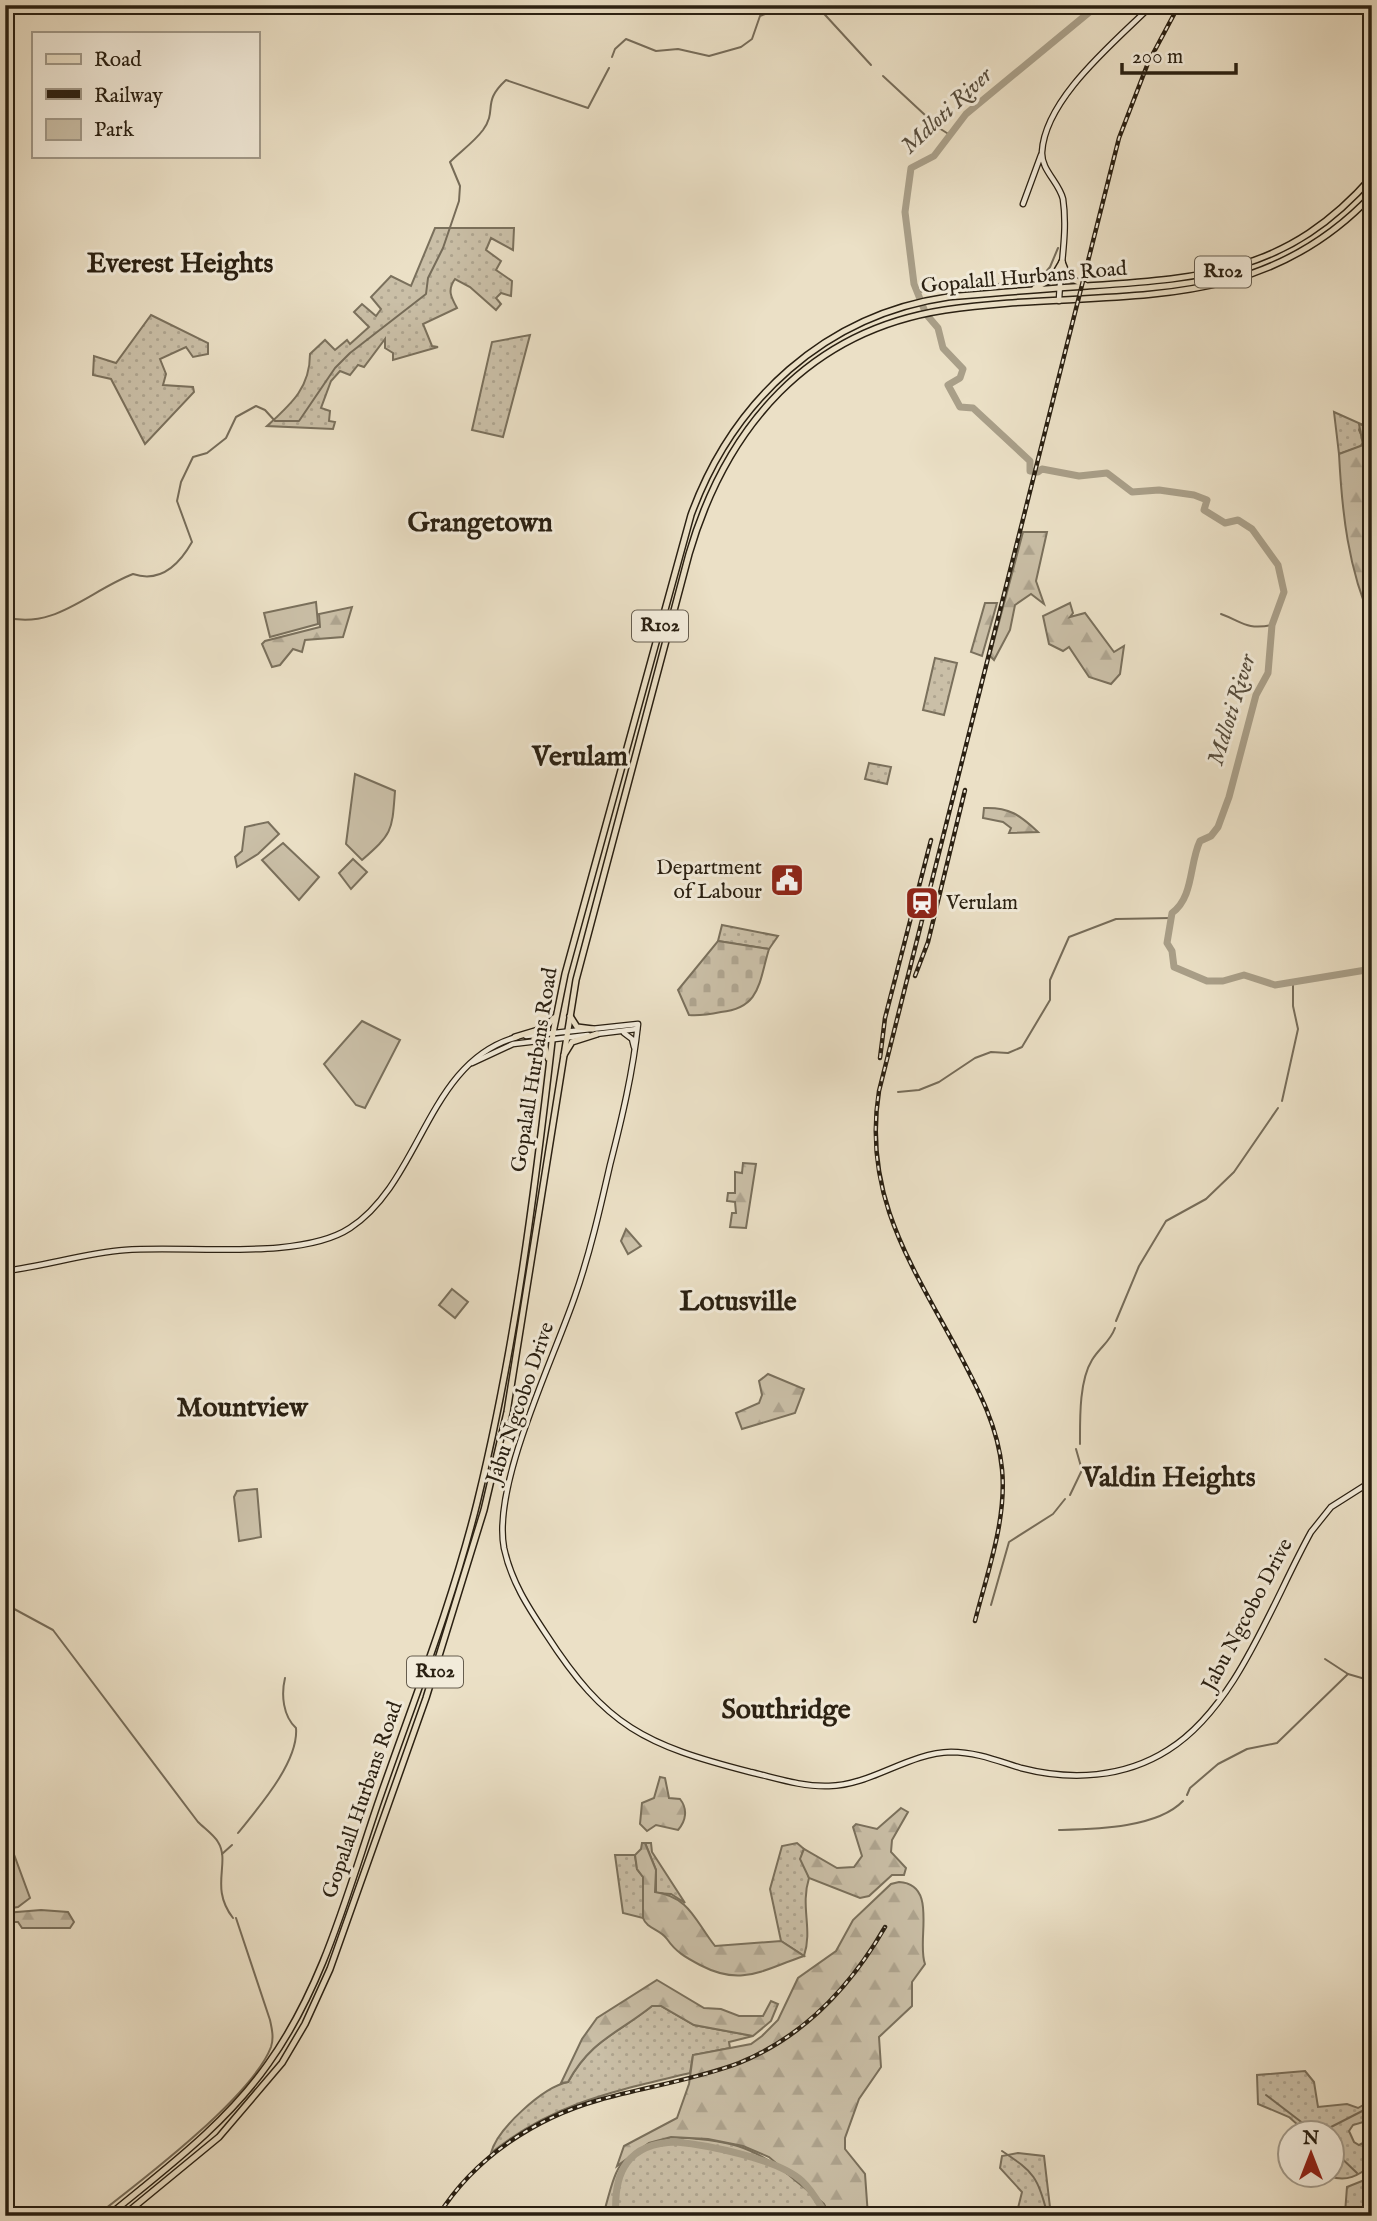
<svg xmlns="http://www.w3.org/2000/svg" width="1377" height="2221" font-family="'IM FELL English',serif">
	<defs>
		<pattern id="green-dots" width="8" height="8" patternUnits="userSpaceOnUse" patternTransform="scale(1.75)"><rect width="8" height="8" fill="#cabfa7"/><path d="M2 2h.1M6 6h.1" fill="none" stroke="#aea48f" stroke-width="1.8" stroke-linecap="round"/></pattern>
		<pattern id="forest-firs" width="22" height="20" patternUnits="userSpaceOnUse" patternTransform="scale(1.75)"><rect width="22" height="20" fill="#cabfa7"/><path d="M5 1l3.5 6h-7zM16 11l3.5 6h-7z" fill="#aea48f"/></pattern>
		<pattern id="cemetery-stones" width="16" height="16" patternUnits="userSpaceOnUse" patternTransform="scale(1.75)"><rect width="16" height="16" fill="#cabfa7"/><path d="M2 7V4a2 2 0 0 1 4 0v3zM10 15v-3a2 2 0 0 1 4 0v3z" fill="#aea48f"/></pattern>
	</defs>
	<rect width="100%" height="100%" fill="#ebe0c6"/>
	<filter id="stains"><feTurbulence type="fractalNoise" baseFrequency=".00286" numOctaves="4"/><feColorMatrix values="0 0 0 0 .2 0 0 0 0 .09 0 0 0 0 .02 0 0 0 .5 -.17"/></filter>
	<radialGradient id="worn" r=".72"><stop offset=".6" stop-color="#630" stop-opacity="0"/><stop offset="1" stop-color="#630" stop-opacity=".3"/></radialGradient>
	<g fill="url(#green-dots)" stroke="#7a705c" stroke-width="2">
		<path d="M435,228H514L513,250L491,238L486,250L501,261L496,270L512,281L511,296L501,293L496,298L501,304L496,310L470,287L455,279C447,290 451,297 457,308L423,324L432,346L438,347L393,360V353L385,348V339L364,367L358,365L350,375L340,371L331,381L321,408L330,411L329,421L335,422L333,429L267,426C291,404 310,388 310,354L325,340L335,350L347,340L350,344L369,327L354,312L362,304L376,316L381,309L371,297L391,276L411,286Z"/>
		<polygon points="151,315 208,343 208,354 193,357 186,347 160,359 166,374 163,385 193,387 194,392 145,444 111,379 93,375 94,356 116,363"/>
		<polygon points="530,335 503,437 472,430 492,342"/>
		<polygon points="1334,412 1361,424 1359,430 1364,441 1360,447 1339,454"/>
		<polygon points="935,658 957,663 944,715 923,710"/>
		<polygon points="869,763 891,767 887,784 865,779"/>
		<polygon points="722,925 778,936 769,949 718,941"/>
		<polygon points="645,1843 651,1843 652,1852 685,1903 671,1894 656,1893 656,1870"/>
		<path d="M797,1843L804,1849C797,1863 807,1866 809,1878C800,1907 813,1929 804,1956L781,1941L770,1889L782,1846Z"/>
		<polygon points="615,1855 635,1855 637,1869 643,1877 643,1918 623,1913"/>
		<path d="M652,2006H661L694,2025L753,2036L729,2042L730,2048L693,2055L690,2073C615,2091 553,2103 491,2153C497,2129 543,2087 568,2082C591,2040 617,2034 652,2006Z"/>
		<path d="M1305,2071L1314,2082L1318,2107L1347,2104L1358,2108L1372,2100L1370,2120L1353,2125L1349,2131L1354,2142L1359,2145L1365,2142L1372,2147V2165C1359,2175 1346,2183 1330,2176L1332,2134L1307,2133L1289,2117L1258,2104L1257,2075Z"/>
		<path d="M671,2137C727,2140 753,2144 796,2181C809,2192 822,2200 830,2216H603C617,2166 616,2152 671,2137Z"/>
		<polygon points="1018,2153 1044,2156 1051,2216 1016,2216 1022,2192 1000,2168 1002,2156"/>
		<polygon points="1372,2177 1372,2216 1345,2213 1347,2187"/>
	</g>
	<g fill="url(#forest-firs)" stroke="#7a705c" stroke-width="2">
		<path d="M1359,424L1372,428L1369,485L1372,490V622C1348,569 1342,512 1339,454L1363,445Z"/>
		<polygon points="1023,532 1047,532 1036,581 1044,604 1031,594 1015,605 1010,630 994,660 990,656"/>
		<polygon points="985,603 997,603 982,656 971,652"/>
		<polygon points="1070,603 1073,613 1070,617 1085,613 1114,652 1124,646 1120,674 1111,684 1089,677 1069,647 1063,651 1049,644 1043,616"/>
		<polygon points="352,607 343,637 305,640 302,652 293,649 280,665 272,667 262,644 265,641 320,627 319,614"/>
		<path d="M984,808C1009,807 1020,815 1038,832L1009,833L1011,828L1003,822L983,818Z"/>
		<polygon points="743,1163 756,1164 746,1228 730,1227 732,1213 736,1213 735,1202 727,1201 728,1193 735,1193 735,1172 742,1173"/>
		<polygon points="626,1229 641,1246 628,1254 621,1241"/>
		<polygon points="768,1374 804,1389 795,1413 742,1429 736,1413 759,1403 762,1395 759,1381"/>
		<path d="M660,1777L665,1778L669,1798L680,1799C688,1809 686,1821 678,1830L656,1825L647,1831L640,1824L642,1803L654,1798Z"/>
		<polygon points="901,1808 908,1812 892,1840 891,1852 906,1868 904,1875 892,1875 869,1896 860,1898 809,1878 800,1859 804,1849 837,1868 854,1867 862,1856 853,1827 856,1824 877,1829"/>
		<path d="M642,1843H645L656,1870L655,1892C690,1897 695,1921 715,1946L781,1941L804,1956C762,1970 742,1987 700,1965C685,1957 676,1952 667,1939C660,1929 647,1929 643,1918V1877L637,1869L635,1855L641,1849Z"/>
		<path d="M899,1882C939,1884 916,1941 925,1964L912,1982V2006L879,2037L881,2067L859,2099L845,2138V2149L865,2174L868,2216H830L824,2204L769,2157L743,2146L708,2139L671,2137L649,2143L617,2166L624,2146L677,2118L689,2084L693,2055L751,2044L762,2036L778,2020L798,1978L836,1951L853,1920L891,1884Z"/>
		<polygon points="41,1910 68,1912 74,1922 70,1928 22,1928 18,1922 11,1922 12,1928 5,1928 5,1913"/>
		<path d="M657,1980L704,2008L721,2009L739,2016H763L771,2001L778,2004L771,2021L753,2036L694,2025L661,2006H652C617,2034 591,2040 568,2082L561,2083L582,2039L597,2018Z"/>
	</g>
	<path fill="url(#cemetery-stones)" stroke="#7a705c" stroke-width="2" d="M718,941L769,949C759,981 761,1008 721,1012C711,1014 699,1016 689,1015L678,990Z"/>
	<g fill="#cabfa7" stroke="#7a705c" stroke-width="2">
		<polygon points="316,602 318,624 270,637 264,613"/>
		<path d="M355,774L395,791C392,831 393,833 362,860L346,844Z"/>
		<polygon points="268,822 279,834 258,854 237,867 235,857 242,851 245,827"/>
		<polygon points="283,843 319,877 299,900 262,860"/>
		<polygon points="353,859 367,872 351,889 339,873"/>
		<polygon points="362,1021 400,1040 365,1108 356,1105 324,1064"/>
		<polygon points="452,1289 468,1302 455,1318 439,1305"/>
		<polygon points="257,1489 261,1537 239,1541 234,1497 237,1491"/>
		<polygon points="5,1830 30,1898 18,1907 5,1909"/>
	</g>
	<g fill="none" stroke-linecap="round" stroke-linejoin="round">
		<g stroke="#766c59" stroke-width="2">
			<polyline points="816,5 871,65"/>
			<polyline points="612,57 615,49 626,39 656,51 678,49 709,56 741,47 752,39 760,16 789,5"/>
			<polyline points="883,76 939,128 950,135"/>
			<polyline points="917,292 1039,280 1050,267 1058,248"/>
			<path d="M1221,614C1243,622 1246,630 1272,625"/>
			<path d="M5,617C53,631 89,591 133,574C160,583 179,565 192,542L177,501L181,482L193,457L207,453L226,438L236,417L256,406L265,410L275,421H299L335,368L350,353L426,294L428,278L443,248L459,201L460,186L450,162C460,152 474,142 483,130C498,109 481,103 506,80L588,108L609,68"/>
			<polyline points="898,1092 919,1090 939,1082 975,1058 991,1052 1008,1053 1022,1047 1050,1000 1050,980 1069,937 1116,919 1172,918"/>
			<polyline points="1282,1101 1298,1029 1293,1006 1293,983"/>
			<polyline points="1116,1321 1139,1266 1166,1221 1206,1199 1234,1172 1278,1108"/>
			<path d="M1080,1444C1080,1419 1079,1381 1092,1360C1100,1347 1110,1342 1115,1328"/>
			<polyline points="1070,1495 1082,1470 1076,1449"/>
			<path d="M5,1604L53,1630L198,1822C204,1828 214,1835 218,1842C231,1863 209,1887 233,1918"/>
			<polyline points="991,1605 1009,1542 1053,1514 1065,1499"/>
			<polyline points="1325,1659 1348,1674 1372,1681"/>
			<polyline points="1187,1795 1190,1788 1218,1764 1247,1749 1277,1743 1348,1674"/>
			<path d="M1059,1830C1096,1829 1157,1828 1183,1801"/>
			<path d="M238,1833C258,1808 299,1762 296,1728C283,1716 281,1695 285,1678"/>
			<polyline points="222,1854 232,1845"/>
			<polyline points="5,2028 5,2033"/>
			<polyline points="1266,2095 1317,2134"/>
			<polyline points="1329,2134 1331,2127 1372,2106"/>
			<polyline points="1332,2149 1357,2173"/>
			<path d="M1002,2151C1035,2173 1037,2176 1048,2216"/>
			<polyline points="1363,2181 1369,2216"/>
			<path d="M96,2216C140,2182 252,2097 271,2047C274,2038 272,2029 270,2020L236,1918"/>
		</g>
		<g stroke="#a99f89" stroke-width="7">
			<path d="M1098,5L966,114L934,156L911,168L905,212L914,284L926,314L938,328L943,348L963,369L960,378L948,385L960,407L973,408L1030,461V471L1038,472L1042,469L1079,476L1107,473L1132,492L1159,490L1194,495L1207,500L1204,510L1225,523L1238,520L1252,529L1278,565L1284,592L1272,625L1268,673L1256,695L1229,797L1218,827L1211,836L1200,841C1189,864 1194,897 1172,913L1167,943L1172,951L1174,967L1207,981H1223L1244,975L1275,985L1372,969"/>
			<path d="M616,2216C613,2172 628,2143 676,2142C708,2145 778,2159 802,2181C813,2191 819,2204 827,2216"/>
		</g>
		<g stroke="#2a2012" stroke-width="7">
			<g id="secondary">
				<polyline points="1023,204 1041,155"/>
				<path d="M1059,301C1060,267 1068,233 1063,199C1059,182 1041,170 1042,152C1045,98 1116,41 1152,5"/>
				<polyline points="624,1033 632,1039 634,1047"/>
				<polyline points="596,1034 637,1029"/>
				<path d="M526,1036L638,1024C633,1072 622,1118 610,1165C600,1209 590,1253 575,1296C553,1361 492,1484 504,1548C511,1581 528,1607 546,1634C606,1727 645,1745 750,1772C776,1778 802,1787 829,1786C872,1785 908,1753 951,1752C976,1752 998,1761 1021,1768C1071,1781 1124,1778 1168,1750C1237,1707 1272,1602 1311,1532L1331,1507L1372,1481"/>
				<polyline points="472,1063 513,1044 588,1035"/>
				<path d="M5,1271C46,1266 85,1253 125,1250C187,1245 300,1261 350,1228C422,1181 427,1061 517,1037"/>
			</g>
		</g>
		<g stroke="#2a2012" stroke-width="8">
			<g id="primary">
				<polyline points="1062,262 1068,277 1085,285"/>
				<polyline points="1035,288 1052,279 1062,262"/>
				<polyline points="570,1016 577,1027 593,1029"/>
				<polyline points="515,1037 545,1028 554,1018"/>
				<polyline points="534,1039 545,1047 548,1058"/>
				<polyline points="564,1055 572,1042 597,1034"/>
				<path d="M108,2216C165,2169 225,2125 268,2064C324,1986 348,1890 379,1800C413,1702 452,1604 477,1503C515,1349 535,1190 553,1033L565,974L691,515C733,400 825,315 948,297C995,293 1041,289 1087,286C1205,278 1288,273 1372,177"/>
				<path d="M123,2216L219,2137L282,2063L305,2024L330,1969L426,1698L484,1510L507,1412L576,980L689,554C726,427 808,331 945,310C1101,286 1251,324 1372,195"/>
			</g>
		</g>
		<use href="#secondary" stroke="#f2ebda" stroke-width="4.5"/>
		<use href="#primary" stroke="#ebe0c6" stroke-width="5"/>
		<g stroke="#2a2012" stroke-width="4.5">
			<g id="rail">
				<polyline points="915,976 928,942 965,790"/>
				<polyline points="880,1058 885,1018 931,840"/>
				<path d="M975,1621C987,1573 1007,1520 1002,1469C998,1427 979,1391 960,1355C913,1267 862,1196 879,1091L1119,138L1148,63L1179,5"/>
				<path d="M438,2216C474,2158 535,2118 599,2100C645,2087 694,2080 739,2063C803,2037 851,1986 885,1927"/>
			</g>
		</g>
		<use href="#rail" stroke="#f2ebda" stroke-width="2" stroke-dasharray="5" stroke-linecap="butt"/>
	</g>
	<defs>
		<g id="civic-square" transform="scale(1.75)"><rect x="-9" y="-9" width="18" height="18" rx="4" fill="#8f2418" stroke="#f2ebda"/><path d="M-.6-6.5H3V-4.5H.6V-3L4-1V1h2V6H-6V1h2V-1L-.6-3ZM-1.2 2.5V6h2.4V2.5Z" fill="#fff"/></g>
		<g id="station-square" transform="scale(1.75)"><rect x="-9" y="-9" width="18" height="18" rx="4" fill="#8f2418" stroke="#f2ebda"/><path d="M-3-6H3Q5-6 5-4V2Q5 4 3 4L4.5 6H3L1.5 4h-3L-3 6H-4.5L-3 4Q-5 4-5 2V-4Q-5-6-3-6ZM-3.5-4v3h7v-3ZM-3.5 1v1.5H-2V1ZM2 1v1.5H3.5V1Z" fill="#fff"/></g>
	</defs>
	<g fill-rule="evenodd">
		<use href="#civic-square" x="787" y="880"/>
		<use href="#station-square" x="922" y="903"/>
	</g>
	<g text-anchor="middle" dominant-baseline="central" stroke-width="6" stroke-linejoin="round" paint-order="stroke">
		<g fill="#f2ebda" stroke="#665d4e" stroke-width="2">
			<rect x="1195" y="256.5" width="56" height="31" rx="5"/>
			<rect x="632" y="610.5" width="56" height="31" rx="5"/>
			<rect x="407" y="1656.5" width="56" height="31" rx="5"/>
		</g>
		<g font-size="19" font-weight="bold" fill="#2a2012">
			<text x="1223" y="272">R102</text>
			<text x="660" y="626">R102</text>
			<text x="435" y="1672">R102</text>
		</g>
		<g font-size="21" fill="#2a2012" stroke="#f2ebda">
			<text transform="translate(1024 278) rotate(-5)">Gopalall Hurbans Road</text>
			<text transform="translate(535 1070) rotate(-81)">Gopalall Hurbans Road</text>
			<text transform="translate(521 1403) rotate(-71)">Jabu Ngcobo Drive</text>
			<text transform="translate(1248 1615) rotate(-62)">Jabu Ngcobo Drive</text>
			<text transform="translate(363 1800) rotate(-71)">Gopalall Hurbans Road</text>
		</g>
		<g font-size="21" fill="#2a2012" stroke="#f2ebda" text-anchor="end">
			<text x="762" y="868">Department<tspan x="762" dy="24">of Labour</tspan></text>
			<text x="946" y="903" text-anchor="start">Verulam</text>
		</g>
		<g font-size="23" font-style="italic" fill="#564c3c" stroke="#f2ebda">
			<text transform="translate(947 111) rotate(-43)">Mdloti River</text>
			<text transform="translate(1232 710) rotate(-73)">Mdloti River</text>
		</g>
		<g font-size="28" font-weight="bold" fill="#2a2012" stroke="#f2ebda">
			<text x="180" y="264">Everest Heights</text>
			<text x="480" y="523">Grangetown</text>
			<text x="580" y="757">Verulam</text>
			<text x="738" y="1302">Lotusville</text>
			<text x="242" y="1408">Mountview</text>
			<text x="1169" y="1478">Valdin Heights</text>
			<text x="786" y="1710">Southridge</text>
		</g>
	</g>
	<rect width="1377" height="2221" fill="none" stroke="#ebe0c6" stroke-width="28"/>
	<rect x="7" y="7" width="1363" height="2207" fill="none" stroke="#2a2012" stroke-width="3.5"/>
	<rect x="14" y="14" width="1349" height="2193" fill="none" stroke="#2a2012" stroke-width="2"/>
	<rect x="32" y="32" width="228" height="126" fill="#f2ebda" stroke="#a29a8a" stroke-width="2"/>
	<rect x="46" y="54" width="35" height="10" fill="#ebe0c6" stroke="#a29a8a" stroke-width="2"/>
	<text x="94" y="66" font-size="21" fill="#2a2012">Road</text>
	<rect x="46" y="89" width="35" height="10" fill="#2a2012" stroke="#a29a8a" stroke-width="2"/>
	<text x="94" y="102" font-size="21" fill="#2a2012">Railway</text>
	<rect x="46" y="119" width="35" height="21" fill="#cabfa7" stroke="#a29a8a" stroke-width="2"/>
	<text x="94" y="136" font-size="21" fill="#2a2012">Park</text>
	<g transform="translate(1311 2154)"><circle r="33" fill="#f2ebda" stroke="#a29a8a" stroke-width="2"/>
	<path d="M0-5L12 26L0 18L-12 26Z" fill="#8f2418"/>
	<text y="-10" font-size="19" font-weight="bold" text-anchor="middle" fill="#2a2012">N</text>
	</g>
	<path d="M1122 63v10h114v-10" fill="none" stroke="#2a2012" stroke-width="3.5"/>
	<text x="1132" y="63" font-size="21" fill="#2a2012" stroke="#f2ebda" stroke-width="5" paint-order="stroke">200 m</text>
	<rect width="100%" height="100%" filter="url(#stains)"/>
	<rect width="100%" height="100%" fill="url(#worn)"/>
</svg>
